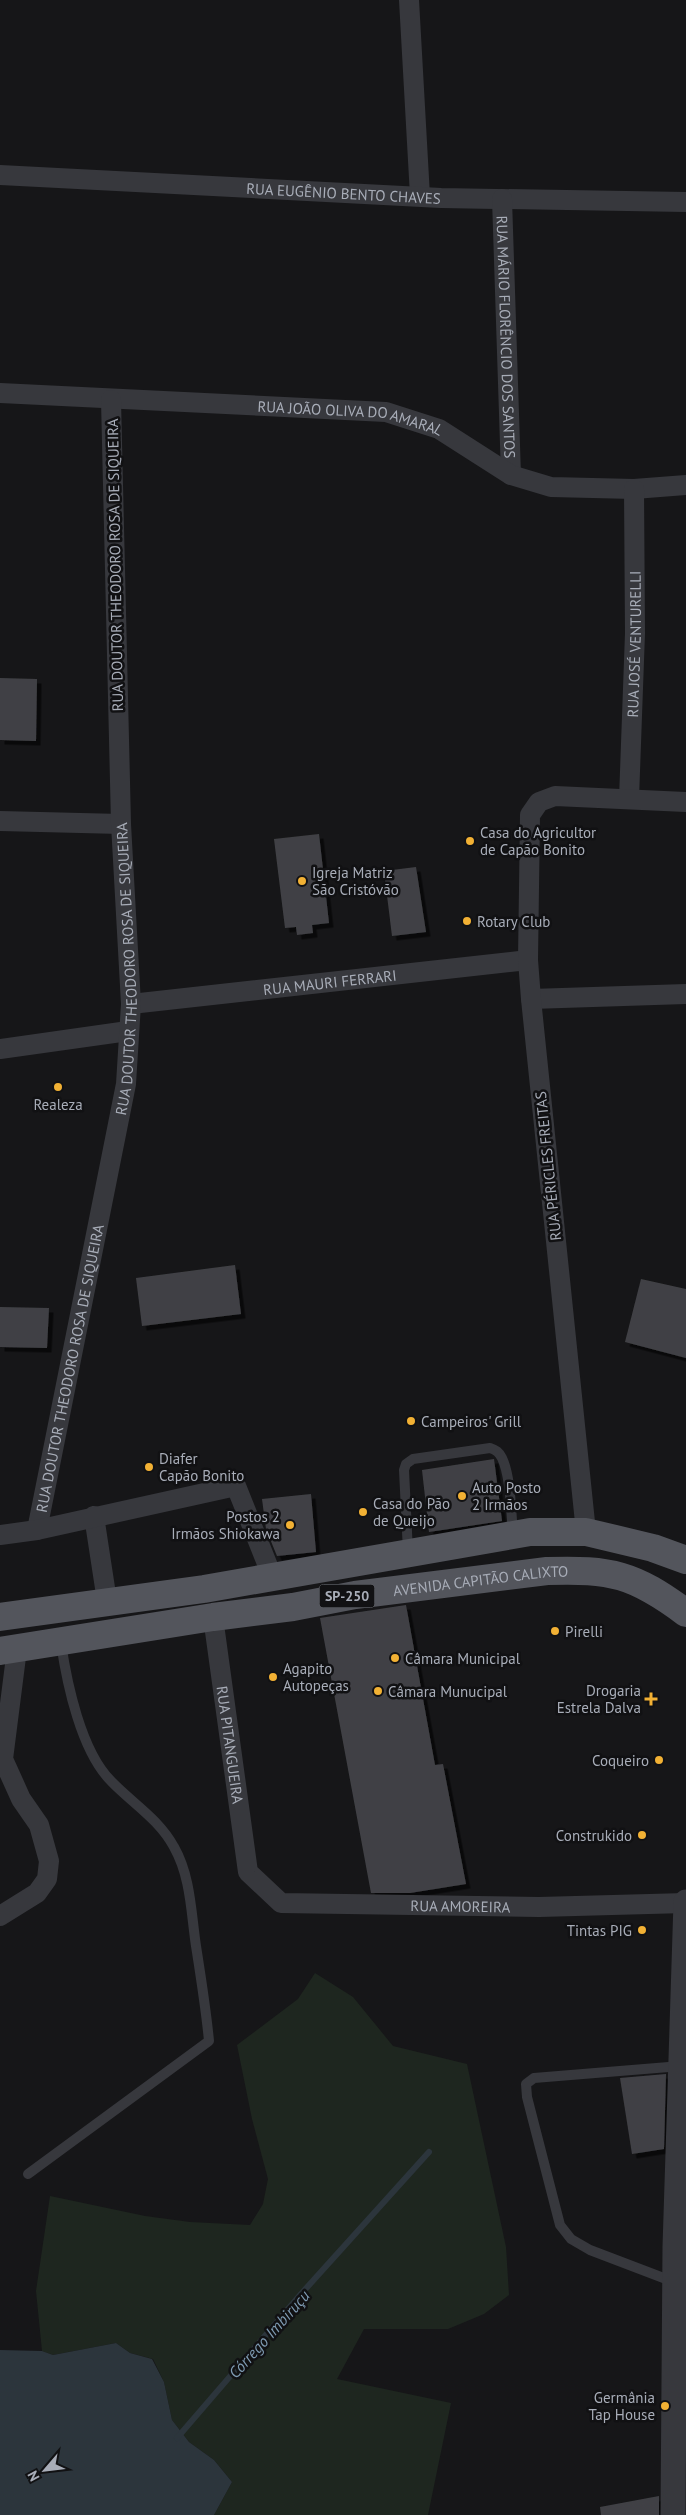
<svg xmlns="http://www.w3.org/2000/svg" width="686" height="2515" font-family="'PT Sans',sans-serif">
	<defs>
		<filter id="shadow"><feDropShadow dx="4.5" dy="4.5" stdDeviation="0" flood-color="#0009"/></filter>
	</defs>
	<rect width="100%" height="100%" fill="#161618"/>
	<polygon fill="#1e261f" points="315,1973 353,1997 393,2046 467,2064 506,2247 509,2295 484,2314 448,2329 364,2329 337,2379 451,2403 428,2515 214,2515 232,2482 214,2460 189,2442 172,2420 164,2382 153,2359 130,2353 116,2343 53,2355 42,2351 36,2291 50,2196 145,2216 190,2222 250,2225 263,2204 268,2179 252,2119 237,2045 298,1999"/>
	<polygon fill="#2c353c" points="116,2343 130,2353 152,2359 164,2382 172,2420 189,2442 214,2460 232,2482 214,2515 0,2515 0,2350 42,2351 53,2355"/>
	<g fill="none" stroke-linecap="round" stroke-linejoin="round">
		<polyline stroke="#2c353c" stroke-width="6" points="177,2438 301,2294 429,2152"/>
	</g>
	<g fill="#404145" filter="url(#shadow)">
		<polygon points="0,678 37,679 36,741 0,740"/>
		<polygon points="319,834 329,923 312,925 313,933 297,935 296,927 285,928 274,839"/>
		<polygon points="416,867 426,932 392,936 384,871"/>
		<polygon points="235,1265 241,1314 142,1326 136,1278"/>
		<polygon points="641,1279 686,1289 686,1358 625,1342"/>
		<polygon points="0,1307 49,1308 47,1348 0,1347"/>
		<polygon points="494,1459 502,1521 429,1532 422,1470"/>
		<polygon points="311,1494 316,1552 277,1556 266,1529 262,1499"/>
		<polygon points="406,1605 435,1765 443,1764 466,1884 410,1893 371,1893 320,1618"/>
		<polygon points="666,2074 664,2149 632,2154 620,2078"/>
		<polygon points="659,2496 659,2515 601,2515 600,2507"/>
	</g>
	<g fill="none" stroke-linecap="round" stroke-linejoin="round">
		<g stroke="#37383d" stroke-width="10">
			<path d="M408,1552L404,1470L406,1464L413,1459L490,1448C496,1450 499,1452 502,1458C511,1477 511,1513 513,1534"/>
			<path d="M28,2174L209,2041C206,2009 201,1978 196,1946C191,1913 191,1877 174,1847C159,1819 132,1803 111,1781C81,1751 67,1684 61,1643"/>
			<polyline points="674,2282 590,2250 571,2239 560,2225 527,2097 526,2084 534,2078 681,2066"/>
		</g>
		<g stroke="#37383d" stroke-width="20">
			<polyline points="409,0 420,196"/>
			<path id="s1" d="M0,175L441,198L686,202"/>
			<path id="s2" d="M502,199L511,475"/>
			<path id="s3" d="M0,393L386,412L439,429L511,475L551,487L634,489L686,485"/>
			<path id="s4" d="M629,799L635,633L634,489"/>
			<polyline points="0,821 121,824"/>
			<polyline points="531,999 686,994"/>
			<path id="s5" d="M131,1004L528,960"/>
			<polyline points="0,1049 128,1031"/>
			<polyline points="94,1516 107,1601"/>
			<path id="s6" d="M37,1530L126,1084L131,1004L121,824L111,400"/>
			<polyline points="586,1532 531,999 528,960 530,815 539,802 555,796 686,802"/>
			<polyline points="0,1535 37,1530 236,1486 272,1576"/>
			<path id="s7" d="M213,1617L248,1872L281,1903L539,1907L686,1903"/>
			<polyline points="0,1916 37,1893 47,1879 49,1861 39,1825 21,1799 3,1759 17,1649"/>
		</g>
		<polyline stroke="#37383d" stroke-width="25" points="673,2515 675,2247 686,1902"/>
		<g stroke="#53555c" stroke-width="28">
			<polyline points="0,1617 204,1589 530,1532 586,1532 653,1548 686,1560"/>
			<path id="s8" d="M0,1651L213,1617L293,1607L355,1595L547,1571C611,1569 634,1574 686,1613"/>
		</g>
	</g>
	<g fill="#f2b134" stroke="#111113" stroke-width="2">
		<circle cx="470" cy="841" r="5"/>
		<circle cx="302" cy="881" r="5"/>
		<circle cx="467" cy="921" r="5"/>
		<circle cx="58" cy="1087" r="5"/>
		<circle cx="411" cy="1421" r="5"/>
		<circle cx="149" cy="1467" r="5"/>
		<circle cx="462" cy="1496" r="5"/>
		<circle cx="363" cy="1512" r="5"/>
		<circle cx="290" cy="1525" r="5"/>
		<circle cx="555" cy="1631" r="5"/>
		<circle cx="395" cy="1658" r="5"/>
		<circle cx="273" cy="1677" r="5"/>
		<circle cx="378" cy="1691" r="5"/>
		<path d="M648.5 1691.5h5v5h5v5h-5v5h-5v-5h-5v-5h5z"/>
		<circle cx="659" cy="1760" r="5"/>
		<circle cx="642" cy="1835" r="5"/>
		<circle cx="642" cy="1930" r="5"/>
		<circle cx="665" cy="2406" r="5"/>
	</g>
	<g text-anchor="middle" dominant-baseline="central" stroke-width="5" stroke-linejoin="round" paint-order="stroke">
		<rect fill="#111113" stroke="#7b7e86" stroke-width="1" x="319.5" y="1584.5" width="55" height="23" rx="4"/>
		<g font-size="14" font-weight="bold" fill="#a8adb8">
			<text x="347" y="1596">SP-250</text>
		</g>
		<g font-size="15" fill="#a8adb8" stroke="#111113">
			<text stroke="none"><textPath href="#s1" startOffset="344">RUA EUGÊNIO BENTO CHAVES</textPath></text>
			<text stroke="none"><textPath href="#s2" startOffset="138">RUA MÁRIO FLORÊNCIO DOS SANTOS</textPath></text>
			<text stroke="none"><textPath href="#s3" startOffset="352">RUA JOÃO OLIVA DO AMARAL</textPath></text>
			<text transform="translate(115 565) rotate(-91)">RUA DOUTOR THEODORO ROSA DE SIQUEIRA</text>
			<text stroke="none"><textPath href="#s4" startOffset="155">RUA JOSÉ VENTURELLI</textPath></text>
			<text stroke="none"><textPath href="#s6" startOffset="570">RUA DOUTOR THEODORO ROSA DE SIQUEIRA</textPath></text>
			<text stroke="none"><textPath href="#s5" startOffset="200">RUA MAURI FERRARI</textPath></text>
			<text transform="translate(548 1166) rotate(-96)">RUA PÉRICLES FREITAS</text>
			<text stroke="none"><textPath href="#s6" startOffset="165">RUA DOUTOR THEODORO ROSA DE SIQUEIRA</textPath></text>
			<text stroke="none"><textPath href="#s8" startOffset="486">AVENIDA CAPITÃO CALIXTO</textPath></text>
			<text stroke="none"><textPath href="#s7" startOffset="129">RUA PITANGUEIRA</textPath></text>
			<text stroke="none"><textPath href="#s7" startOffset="482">RUA AMOREIRA</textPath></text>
		</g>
		<g font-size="15" fill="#a8adb8" stroke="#111113" text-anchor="start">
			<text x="480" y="832">Casa do Agricultor<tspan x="480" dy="17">de Capão Bonito</tspan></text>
			<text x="312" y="872">Igreja Matriz<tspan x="312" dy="17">São Cristóvão</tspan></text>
			<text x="477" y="921">Rotary Club</text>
			<text x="58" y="1104" text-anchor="middle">Realeza</text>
			<text x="421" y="1421">Campeiros' Grill</text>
			<text x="159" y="1458">Diafer<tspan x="159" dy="17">Capão Bonito</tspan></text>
			<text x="472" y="1487">Auto Posto<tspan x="472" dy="17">2 Irmãos</tspan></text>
			<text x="373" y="1503">Casa do Pão<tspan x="373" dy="17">de Queijo</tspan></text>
			<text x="280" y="1516" text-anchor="end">Postos 2<tspan x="280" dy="17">Irmãos Shiokawa</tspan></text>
			<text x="565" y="1631">Pirelli</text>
			<text x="405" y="1658">Câmara Municipal</text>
			<text x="283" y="1668">Agapito<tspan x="283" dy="17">Autopeças</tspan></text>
			<text x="641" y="1690" text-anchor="end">Drogaria<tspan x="641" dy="17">Estrela Dalva</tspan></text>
			<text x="388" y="1691">Câmara Munucipal</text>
			<text x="649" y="1760" text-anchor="end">Coqueiro</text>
			<text x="632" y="1835" text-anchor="end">Construkido</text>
			<text x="632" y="1930" text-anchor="end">Tintas PIG</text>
			<text x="655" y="2397" text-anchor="end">Germânia<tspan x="655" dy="17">Tap House</tspan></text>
		</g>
		<g font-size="16" font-style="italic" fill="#7f9bb3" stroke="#111113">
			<text transform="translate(269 2334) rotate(-48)">Córrego Imbiruçu</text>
		</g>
	</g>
	<g transform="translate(45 2470) rotate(242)" stroke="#111113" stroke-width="4" paint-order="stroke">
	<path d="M0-4L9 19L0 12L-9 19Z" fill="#a8adb8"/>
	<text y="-8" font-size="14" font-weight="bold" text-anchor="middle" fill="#a8adb8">N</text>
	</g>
</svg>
